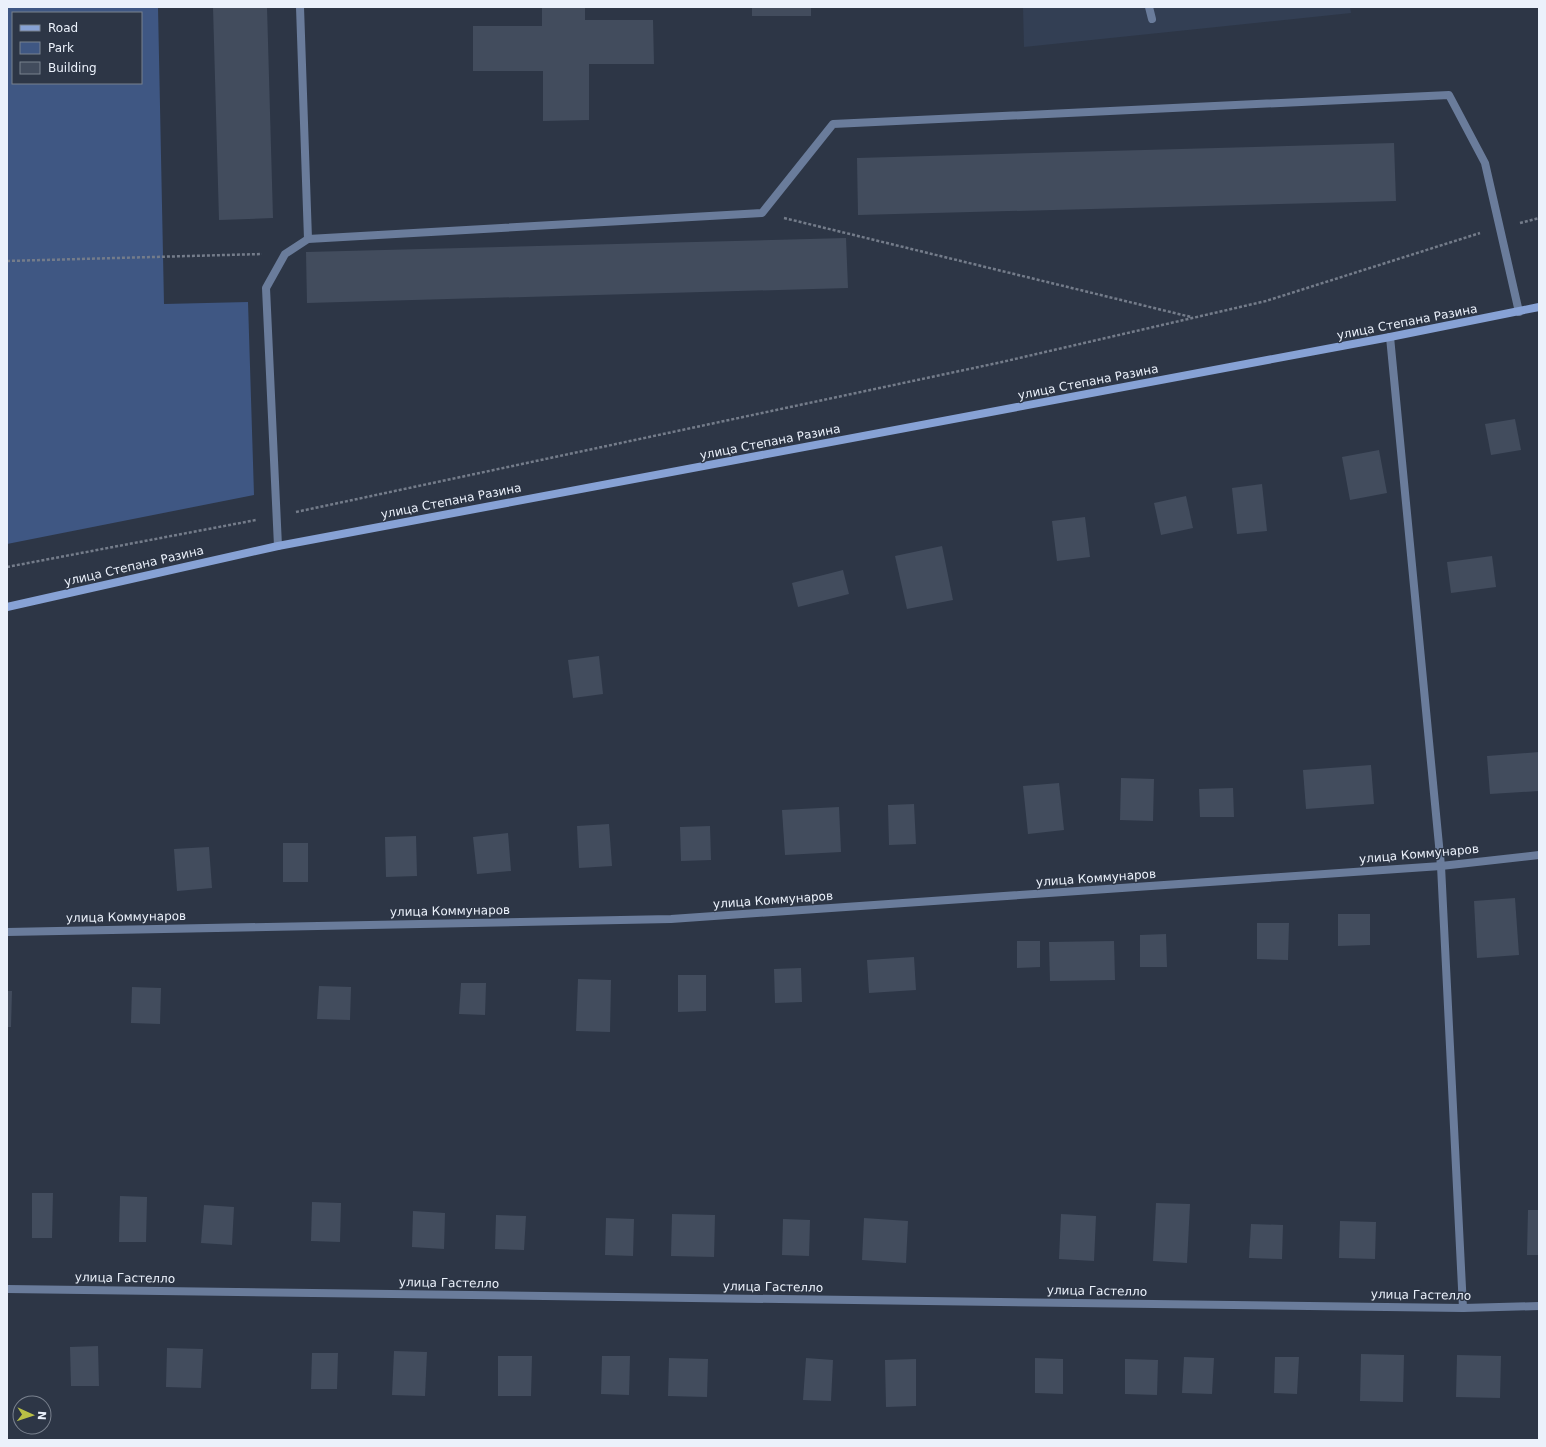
<svg xmlns="http://www.w3.org/2000/svg" width="1546" height="1447" font-family="'DejaVu Sans',sans-serif">
	<rect width="100%" height="100%" fill="#2d3646"/>
	<polygon fill="#333f54" points="1023,7 1350,7 1351,13 1024,47"/>
	<path fill="#3f5783" fill-rule="evenodd" d="M7,7H158L164,304L248,302L254,495L7,544ZM13,13H141V83H13Z"/>
	<g fill="#424c5d">
		<polygon points="213,7 267,7 273,218 219,220"/>
		<polygon points="542,7 585,7 585,20 653,20 654,64 589,64 589,120 543,121 543,71 473,71 473,26 542,26"/>
		<rect x="752" y="7" width="59" height="9"/>
		<polygon points="1394,143 1396,201 858,215 857,158"/>
		<polygon points="846,238 848,288 307,303 306,252"/>
		<polygon points="1515,419 1521,450 1491,455 1485,424"/>
		<polygon points="1379,450 1387,493 1350,500 1342,457"/>
		<polygon points="1262,484 1267,531 1237,534 1232,488"/>
		<polygon points="1186,496 1193,528 1161,535 1154,503"/>
		<polygon points="1085,517 1090,557 1057,561 1052,521"/>
		<polygon points="942,546 953,600 907,609 895,556"/>
		<polygon points="1492,556 1496,587 1451,593 1447,562"/>
		<polygon points="843,570 849,594 798,607 792,583"/>
		<polygon points="599,656 603,694 573,698 568,660"/>
		<polygon points="1539,752 1539,791 1490,794 1487,756"/>
		<polygon points="1371,765 1374,804 1306,809 1303,770"/>
		<polygon points="1121,778 1154,779 1153,821 1120,820"/>
		<polygon points="1059,783 1064,830 1028,834 1023,786"/>
		<polygon points="1233,788 1234,817 1200,817 1199,789"/>
		<polygon points="914,804 916,844 889,845 888,805"/>
		<polygon points="839,807 841,852 785,855 782,810"/>
		<polygon points="609,824 612,866 579,868 577,826"/>
		<polygon points="710,826 711,860 681,861 680,827"/>
		<polygon points="508,833 511,871 477,874 473,837"/>
		<polygon points="416,836 417,876 386,877 385,837"/>
		<rect x="283" y="843" width="25" height="39"/>
		<polygon points="209,847 212,888 177,891 174,849"/>
		<polygon points="1515,898 1519,955 1477,958 1474,901"/>
		<polygon points="1338,914 1370,914 1370,945 1338,946"/>
		<polygon points="1257,923 1289,923 1288,960 1257,959"/>
		<polygon points="1166,934 1167,967 1140,967 1140,935"/>
		<polygon points="1017,941 1040,941 1040,967 1017,968"/>
		<polygon points="1114,941 1115,980 1050,981 1049,942"/>
		<polygon points="914,957 916,990 869,993 867,960"/>
		<polygon points="801,968 802,1002 775,1003 774,969"/>
		<polygon points="678,975 706,975 706,1011 678,1012"/>
		<polygon points="578,979 611,980 610,1032 576,1031"/>
		<polygon points="461,983 486,983 485,1015 459,1014"/>
		<polygon points="319,986 351,987 350,1020 317,1019"/>
		<polygon points="132,987 161,988 160,1024 131,1023"/>
		<polygon points="7,991 12,991 11,1027 7,1027"/>
		<polygon points="32,1193 53,1193 52,1238 32,1238"/>
		<polygon points="120,1196 147,1197 146,1242 119,1242"/>
		<polygon points="312,1202 341,1203 340,1242 311,1241"/>
		<polygon points="1156,1203 1190,1204 1187,1263 1153,1261"/>
		<polygon points="204,1205 234,1207 232,1245 201,1243"/>
		<polygon points="1528,1210 1539,1210 1539,1255 1527,1255"/>
		<polygon points="413,1211 445,1213 444,1249 412,1247"/>
		<polygon points="672,1214 715,1215 714,1257 671,1256"/>
		<polygon points="1061,1214 1096,1216 1094,1261 1059,1259"/>
		<polygon points="496,1215 526,1216 524,1250 495,1249"/>
		<polygon points="606,1218 634,1219 633,1256 605,1255"/>
		<polygon points="864,1218 908,1221 906,1263 862,1260"/>
		<polygon points="783,1219 810,1220 809,1256 782,1255"/>
		<polygon points="1340,1221 1376,1222 1375,1259 1339,1258"/>
		<polygon points="1251,1224 1283,1225 1282,1259 1249,1258"/>
		<polygon points="98,1346 99,1386 71,1386 70,1347"/>
		<polygon points="167,1348 203,1349 201,1388 166,1387"/>
		<polygon points="394,1351 427,1352 425,1396 392,1395"/>
		<polygon points="312,1353 338,1353 337,1389 311,1389"/>
		<polygon points="1361,1354 1404,1355 1403,1402 1360,1401"/>
		<polygon points="1457,1355 1501,1356 1500,1398 1456,1397"/>
		<polygon points="498,1356 532,1356 531,1396 498,1396"/>
		<polygon points="602,1356 630,1356 629,1395 601,1394"/>
		<polygon points="1184,1357 1214,1358 1212,1394 1182,1393"/>
		<polygon points="1275,1357 1299,1357 1297,1394 1274,1393"/>
		<polygon points="669,1358 708,1359 707,1397 668,1396"/>
		<polygon points="806,1358 833,1360 831,1401 803,1400"/>
		<polygon points="1035,1358 1063,1359 1063,1394 1035,1393"/>
		<polygon points="916,1359 916,1406 886,1407 885,1360"/>
		<polygon points="1125,1359 1158,1360 1157,1395 1125,1394"/>
	</g>
	<g fill="none" stroke-linecap="round" stroke-linejoin="round">
		<g stroke="#747c8a" stroke-width="2.5" stroke-dasharray="3 2" stroke-linecap="butt">
			<polyline points="784,218 1191,317"/>
			<polyline points="1520,223 1539,218"/>
			<polyline points="7,261 262,254"/>
			<polyline points="296,512 1002,362 1266,301 1480,233"/>
			<polyline points="7,567 256,520"/>
		</g>
		<g stroke="#6a7c9b" stroke-width="8">
			<polyline points="300,7 308,239"/>
			<polyline points="1149,7 1152,19"/>
			<polyline points="278,546 266,288 285,254 308,239 762,213 833,124 1449,95 1485,163 1519,312"/>
		</g>
		<g stroke="#6a7c9b" stroke-width="8">
			<polyline points="1390,337 1441,866 1463,1308"/>
			<polyline points="7,932 671,919 1441,866 1539,855"/>
			<polyline points="7,1289 1463,1308 1539,1306"/>
		</g>
		<polyline stroke="#87a2d5" stroke-width="8" points="7,607 278,546 1390,337 1539,307"/>
	</g>
	<g text-anchor="middle" dominant-baseline="central" stroke-width="3" stroke-linejoin="round" paint-order="stroke">
		<g font-size="12" fill="#ebf1fb" stroke="#2d3646">
			<text transform="translate(1407 322) rotate(-11)">улица Степана Разина</text>
			<text transform="translate(1088 382) rotate(-11)">улица Степана Разина</text>
			<text transform="translate(770 442) rotate(-11)">улица Степана Разина</text>
			<text transform="translate(451 501) rotate(-11)">улица Степана Разина</text>
			<text transform="translate(134 566) rotate(-13)">улица Степана Разина</text>
			<text transform="translate(1419 854) rotate(-5)">улица Коммунаров</text>
			<text transform="translate(1096 878) rotate(-4)">улица Коммунаров</text>
			<text transform="translate(773 900) rotate(-4)">улица Коммунаров</text>
			<text transform="translate(450 911) rotate(-1)">улица Коммунаров</text>
			<text transform="translate(126 917) rotate(-1)">улица Коммунаров</text>
			<text transform="translate(125 1278) rotate(1)">улица Гастелло</text>
			<text transform="translate(449 1283) rotate(1)">улица Гастелло</text>
			<text transform="translate(773 1287) rotate(1)">улица Гастелло</text>
			<text transform="translate(1097 1291) rotate(1)">улица Гастелло</text>
			<text transform="translate(1421 1295) rotate(1)">улица Гастелло</text>
		</g>
	</g>
	<rect width="1546" height="1447" fill="none" stroke="#ebf1fb" stroke-width="16"/>
	<rect x="12" y="12" width="130" height="72" fill="#2d3646" stroke="#79818e"/>
	<rect x="20" y="25" width="20" height="6" fill="#87a2d5" stroke="#79818e"/>
	<text x="48" y="32" font-size="12" fill="#ebf1fb">Road</text>
	<rect x="20" y="42" width="20" height="12" fill="#3f5783" stroke="#79818e"/>
	<text x="48" y="52" font-size="12" fill="#ebf1fb">Park</text>
	<rect x="20" y="62" width="20" height="12" fill="#424c5d" stroke="#79818e"/>
	<text x="48" y="72" font-size="12" fill="#ebf1fb">Building</text>
	<g transform="translate(32 1415) rotate(93)"><circle r="19" fill="#2d3646" stroke="#79818e"/>
	<path d="M0-3L7 15L0 10L-7 15Z" fill="#bac045"/>
	<text y="-6" font-size="11" font-weight="bold" text-anchor="middle" fill="#ebf1fb">N</text>
	</g>
</svg>
